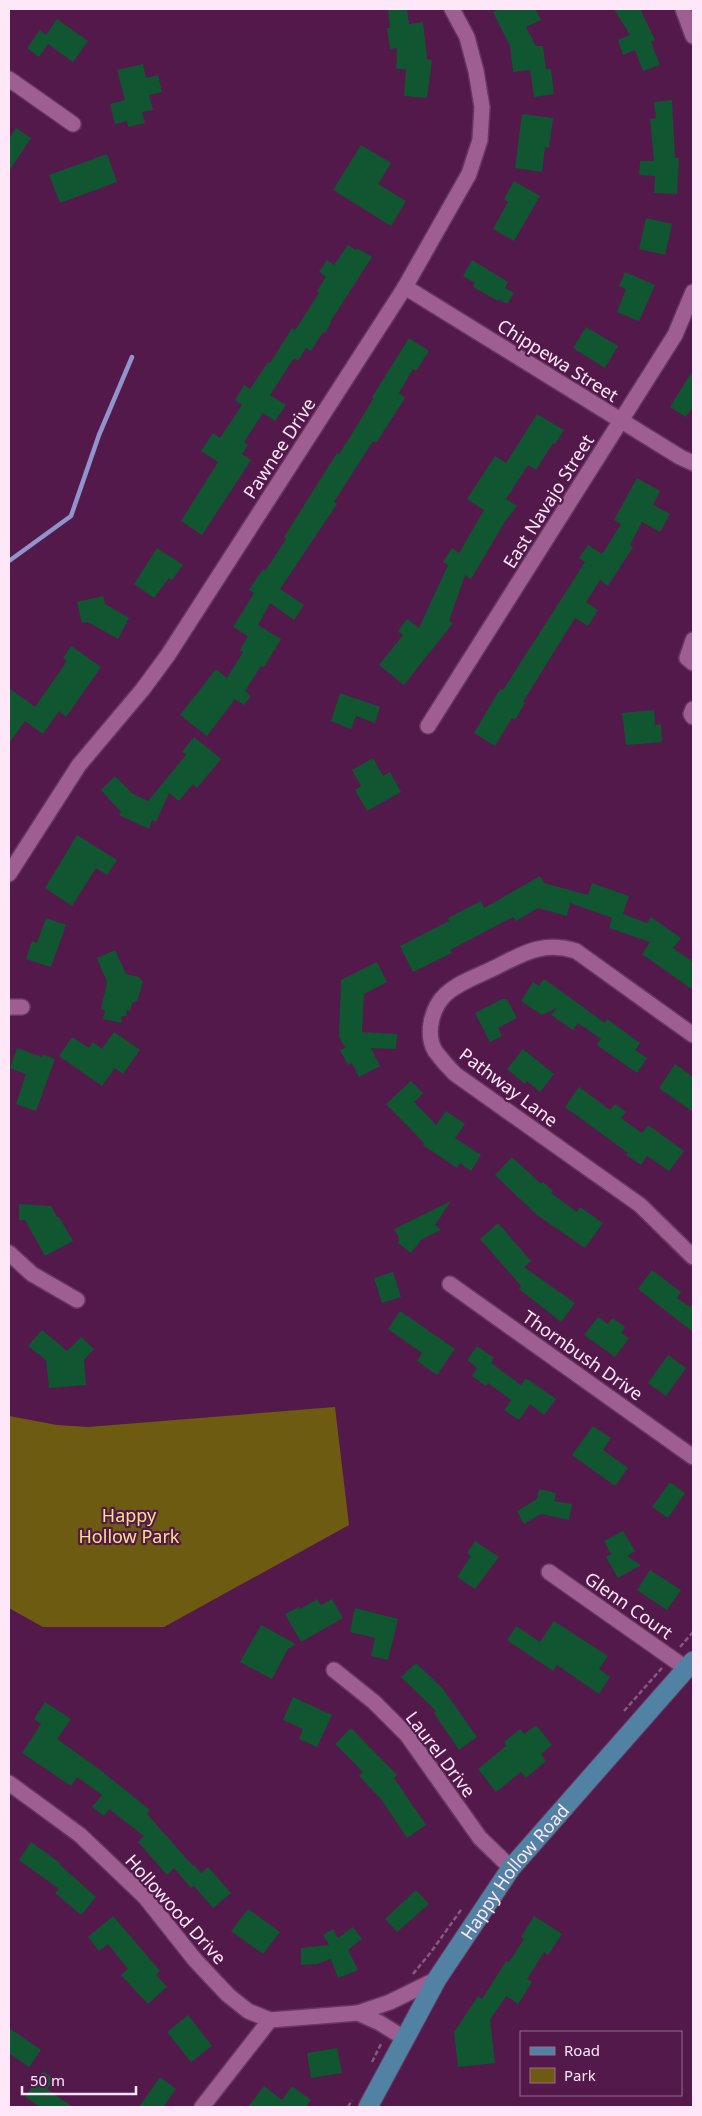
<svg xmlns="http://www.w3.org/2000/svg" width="702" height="2116" font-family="'Noto Sans',sans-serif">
	<rect width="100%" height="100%" fill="#53194b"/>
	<polygon fill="#6d5b11" points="335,1407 349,1525 164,1627 43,1627 9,1608 9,1416 57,1425 88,1427"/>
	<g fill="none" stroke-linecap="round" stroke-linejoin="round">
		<polyline stroke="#9093cc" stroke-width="4.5" points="9,561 71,516 99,435 132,357"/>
	</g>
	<g fill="#105630">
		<polygon points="388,9 407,9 409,24 423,22 427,59 432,60 427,98 404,96 406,69 396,69 397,48 390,49 387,28 390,28"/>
		<polygon points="500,9 535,9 541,20 526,27 536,46 543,46 546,69 551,69 554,94 534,97 530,70 513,72 510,46 493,12"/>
		<polygon points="614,9 640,9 655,40 651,42 660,65 643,71 635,50 623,55 618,40 630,35"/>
		<polygon points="57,19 88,41 73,62 48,44 39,57 27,48 40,30 46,35"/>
		<polygon points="143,64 146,78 158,75 162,92 149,95 153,110 142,112 145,123 128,127 127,121 115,124 110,104 125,100 117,70"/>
		<polygon points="672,100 675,158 679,158 677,194 654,193 655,176 639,175 640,161 654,161 650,119 656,118 654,102"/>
		<polygon points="522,114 553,118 549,148 545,147 542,172 515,168"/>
		<polygon points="16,128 31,138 9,171 9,139"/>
		<polygon points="361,145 391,163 378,184 406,201 391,226 333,190"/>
		<polygon points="107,154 117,182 60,203 49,175"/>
		<polygon points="514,181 540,196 514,241 493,229 508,202 504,199"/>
		<polygon points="646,218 672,224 665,255 639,249"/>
		<polygon points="348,245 356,250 357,248 372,257 330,322 331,323 325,333 323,332 311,351 306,348 298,361 294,358 270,395 286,405 275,421 263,413 244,442 248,445 242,454 251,460 202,535 181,521 218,462 201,451 213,433 220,438 242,405 235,400 244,385 250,389 268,362 270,363 292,328 295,330 319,293 317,291 326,277 319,272 327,260 334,265"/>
		<polygon points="472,260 508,282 505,288 514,293 507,304 499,299 498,301 473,287 475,283 463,276"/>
		<polygon points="625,272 655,285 639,321 617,312 626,289 619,286"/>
		<polygon points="586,327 618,346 605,368 573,348"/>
		<polygon points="409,338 429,351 416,371 413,369 399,393 405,398 376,443 373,441 334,502 337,504 280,589 304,605 294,620 270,603 258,625 281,639 264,667 261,666 245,691 251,696 244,705 235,699 207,736 180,715 216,669 227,678 243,652 240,650 248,636 233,627 254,593 249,590 263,569 265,571 286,539 284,537 337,453 339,454 355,429 373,399 372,397"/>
		<polygon points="693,370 693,406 686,417 670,407"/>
		<polygon points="537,414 564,430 555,444 553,443 536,470 528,465 506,499 517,506 504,523 471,579 465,575 449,621 453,623 404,685 379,665 403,635 398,631 407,619 419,628 448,565 443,562 452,548 459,553 484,510 467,499 495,456 506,463"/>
		<polygon points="637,478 660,491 653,505 670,514 660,532 642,522 630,545 633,547 608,586 600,580 586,602 598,610 588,626 575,618 523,702 525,703 515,720 512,718 495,746 474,733 500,689 503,690 585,562 579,558 588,545 602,554 621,524 614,520"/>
		<polygon points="157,548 183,565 172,580 169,578 154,598 134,584"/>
		<polygon points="103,596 105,604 129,618 118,639 88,622 82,623 77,602"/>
		<polygon points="71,646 101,667 66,717 59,711 43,734 25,721 9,743 9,688 35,707 67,661 63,658"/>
		<polygon points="340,693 380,707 375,723 356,716 351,729 331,721"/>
		<polygon points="654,710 655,725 661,724 662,742 626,745 622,713"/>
		<polygon points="194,737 221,759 197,788 193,784 179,801 169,793 156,822 152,820 149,829 119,815 121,812 101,790 115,776 133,794 148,801 186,755 182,752"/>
		<polygon points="373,758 383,776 390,772 401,792 367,811 355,790 361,786 352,770"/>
		<polygon points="77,835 117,860 107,875 96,868 72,906 45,888"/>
		<polygon points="540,876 544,883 588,895 592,883 629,896 623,914 647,923 651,917 681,938 673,948 693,962 693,990 642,954 650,942 609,928 612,918 570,903 567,916 538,908 516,921 513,917 450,950 452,953 413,972 400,946 449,921 448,918 481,901 484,908"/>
		<polygon points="46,918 66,925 51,967 26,959 32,941 37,943"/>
		<polygon points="115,950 126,974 139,977 143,982 137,1001 132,1003 130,1011 127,1010 126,1016 122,1016 121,1023 103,1019 105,1011 101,1009 107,982 97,958"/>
		<polygon points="377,962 387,982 364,994 362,1032 397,1034 396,1049 371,1048 380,1066 359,1077 352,1063 348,1065 340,1050 345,1048 339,1036 341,980"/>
		<polygon points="544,979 605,1023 607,1019 640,1043 635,1050 647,1058 637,1073 598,1046 597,1044 601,1039 578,1023 573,1030 551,1015 557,1008 542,1015 521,1001 533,982 539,986"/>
		<polygon points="502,999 507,999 517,1018 498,1028 502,1036 490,1042 475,1013"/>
		<polygon points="114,1032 140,1050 123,1074 115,1068 102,1086 59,1056 72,1037 89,1048 93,1042 102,1049"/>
		<polygon points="17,1048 42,1057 43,1054 55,1059 36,1111 16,1104 26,1074 10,1068"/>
		<polygon points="523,1049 554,1074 540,1092 527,1081 525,1084 507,1069"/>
		<polygon points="675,1064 693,1077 693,1112 659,1088"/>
		<polygon points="411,1081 423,1093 414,1102 436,1125 446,1111 465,1124 455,1138 481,1155 471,1171 460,1163 457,1168 423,1145 424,1143 386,1104"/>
		<polygon points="579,1087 610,1110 615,1104 626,1112 621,1118 642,1133 648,1125 684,1151 669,1171 647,1156 641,1165 626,1155 628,1153 565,1107"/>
		<polygon points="512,1157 541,1184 543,1182 553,1191 551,1193 577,1212 580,1207 603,1223 585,1248 537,1215 495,1175"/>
		<polygon points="451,1201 435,1225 441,1230 422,1239 411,1253 398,1243 399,1238 394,1229"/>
		<polygon points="19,1204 51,1206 57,1217 59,1217 73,1241 45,1256 25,1220 19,1220"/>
		<polygon points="498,1223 531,1261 524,1267 575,1303 561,1322 519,1289 521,1286 480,1239"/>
		<polygon points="652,1270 681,1292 677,1298 690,1307 693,1302 693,1332 638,1289"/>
		<polygon points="393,1272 401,1297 382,1303 374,1278"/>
		<polygon points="400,1311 455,1349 437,1375 417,1361 422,1353 388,1329"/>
		<polygon points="598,1317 608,1324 612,1318 625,1327 621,1333 629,1338 615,1357 584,1335"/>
		<polygon points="42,1330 67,1351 81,1337 94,1349 84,1360 86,1385 49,1388 46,1360 28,1346"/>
		<polygon points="477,1346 494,1358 491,1363 521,1385 526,1378 556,1399 544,1415 530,1404 519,1420 504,1410 511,1400 488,1383 486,1386 472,1376 477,1368 467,1360"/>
		<polygon points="668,1355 686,1368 666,1396 648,1383"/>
		<polygon points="593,1426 611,1438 603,1450 628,1468 615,1486 572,1455"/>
		<polygon points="670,1482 685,1493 668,1518 652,1507"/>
		<polygon points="539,1489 556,1493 554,1501 572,1504 569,1520 541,1514 524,1524 517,1511 537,1499"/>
		<polygon points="623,1531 635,1551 627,1556 641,1565 618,1578 606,1557 611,1554 604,1541"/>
		<polygon points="475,1541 499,1557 475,1589 457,1577 471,1556 467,1553"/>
		<polygon points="650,1570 681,1590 667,1610 637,1590"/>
		<polygon points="317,1599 321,1605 332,1599 343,1618 301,1642 285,1614 299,1607 300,1609"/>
		<polygon points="355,1608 398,1619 388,1660 371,1656 375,1638 350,1632"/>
		<polygon points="554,1621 608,1656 599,1669 610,1677 599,1694 557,1665 553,1671 507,1640 516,1626 540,1642"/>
		<polygon points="261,1625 296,1644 288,1649 272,1679 240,1662"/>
		<polygon points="416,1663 443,1689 477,1737 459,1750 434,1713 436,1711 401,1677"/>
		<polygon points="293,1697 332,1715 317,1747 299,1739 303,1729 283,1720"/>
		<polygon points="45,1702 71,1719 57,1739 99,1769 150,1810 147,1814 193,1866 194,1865 201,1873 208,1867 231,1893 213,1908 194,1886 191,1888 174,1868 167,1875 138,1842 144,1836 109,1809 104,1816 92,1807 102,1795 77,1777 71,1786 22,1753 41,1724 34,1719"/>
		<polygon points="536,1725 552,1745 541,1754 546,1761 526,1778 521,1772 496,1792 478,1769 506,1746 504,1742 520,1729 524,1734"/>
		<polygon points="351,1728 397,1775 394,1778 426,1825 407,1838 381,1799 359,1776 363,1772 335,1744"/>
		<polygon points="31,1842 60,1863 59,1864 96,1897 81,1915 55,1893 59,1889 19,1860"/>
		<polygon points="416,1890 429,1904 397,1932 385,1919"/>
		<polygon points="248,1909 280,1932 263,1954 231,1931"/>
		<polygon points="113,1916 160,1971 156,1975 167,1987 148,2004 121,1975 128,1969 108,1944 99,1951 88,1937"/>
		<polygon points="534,1916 562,1934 548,1955 544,1952 527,1979 532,1982 518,2004 506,1996 490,2020 495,2063 458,2067 454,2032 478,1996 482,1999 506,1961 509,1962 524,1939 521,1937"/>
		<polygon points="353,1927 362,1939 348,1950 358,1970 338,1978 331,1959 317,1964 301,1965 301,1948 329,1945 323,1935 333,1929 338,1938"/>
		<polygon points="188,2015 212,2046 191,2062 167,2032"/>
		<polygon points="9,2028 41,2050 29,2067 9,2053"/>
		<polygon points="337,2048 342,2073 311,2078 307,2053"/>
		<polygon points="43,2071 54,2079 47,2089 73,2107 40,2107 25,2097"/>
		<polygon points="160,2077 176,2089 163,2107 139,2107"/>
		<polygon points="264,2086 282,2100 292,2086 311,2100 306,2107 248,2107"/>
	</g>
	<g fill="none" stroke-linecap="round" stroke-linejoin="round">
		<g stroke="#673760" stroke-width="18">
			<g id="minor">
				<polyline points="683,9 693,36"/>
				<polyline points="9,79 73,124"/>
				<polyline points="405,287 680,457 693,463"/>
				<polyline points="693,640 687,658 693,663"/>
				<polyline points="693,709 691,714 693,717"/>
				<polyline points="428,726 675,335 693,292"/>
				<polyline points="9,874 79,765 143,689 168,655 405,287 469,174 480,140 482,107 476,71 467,37 452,9"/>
				<polyline points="9,1007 22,1007"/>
				<path d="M693,1035L576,951C541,940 521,955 490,970C475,977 458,983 446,994C432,1007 425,1033 435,1051C441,1059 448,1067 455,1074L640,1205L693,1257"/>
				<polyline points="9,1253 32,1274 77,1300"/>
				<polyline points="450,1284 693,1457"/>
				<polyline points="549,1572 687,1669"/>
				<polyline points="334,1670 374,1702 407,1735 480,1838 511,1868"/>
				<polyline points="9,1783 80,1835 145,1897 195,1960 228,1995 248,2011 270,2020"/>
				<polyline points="358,2013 390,2002 437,1979"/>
				<polyline points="202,2107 270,2020 358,2013 380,2023 404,2038"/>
			</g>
		</g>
		<g stroke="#673760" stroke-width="21">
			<g id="major">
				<path id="s1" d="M368,2107L437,1979L511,1868L693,1661"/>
			</g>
		</g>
		<g stroke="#875880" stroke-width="2.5" stroke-dasharray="5 2.5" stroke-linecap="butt">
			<polyline points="680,1647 693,1632"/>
			<polyline points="624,1711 662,1668"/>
			<polyline points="413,1974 431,1952 461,1910"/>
			<polyline points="372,2062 382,2042"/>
			<polyline points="348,2107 352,2100"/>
		</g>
		<use href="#minor" stroke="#9f5e92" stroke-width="15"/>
		<use href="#major" stroke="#5181a3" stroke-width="19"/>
	</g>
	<g text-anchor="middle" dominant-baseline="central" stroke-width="4.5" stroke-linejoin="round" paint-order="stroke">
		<g font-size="18" fill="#fde7f8" stroke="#53194b">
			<text transform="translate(558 360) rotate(32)">Chippewa Street</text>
			<text transform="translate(279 448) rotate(-57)">Pawnee Drive</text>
			<text transform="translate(548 501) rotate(-58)">East Navajo Street</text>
			<text transform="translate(509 1087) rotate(37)">Pathway Lane</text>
			<text transform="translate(583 1355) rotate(35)">Thornbush Drive</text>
			<text transform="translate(629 1605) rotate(35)">Glenn Court</text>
			<text transform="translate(441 1754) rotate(53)">Laurel Drive</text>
			<text stroke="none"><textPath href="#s1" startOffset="278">Happy Hollow Road</textPath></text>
			<text transform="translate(176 1909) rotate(48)">Hollowood Drive</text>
		</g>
		<g font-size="18" fill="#fbe185" stroke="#53194b">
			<text x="129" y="1515">Happy<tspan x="129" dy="21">Hollow Park</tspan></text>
		</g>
	</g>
	<rect width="702" height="2116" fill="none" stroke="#fde7f8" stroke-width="20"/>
	<rect x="520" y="2031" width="162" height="65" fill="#53194b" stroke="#976b90"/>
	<rect x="530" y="2047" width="25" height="8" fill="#5181a3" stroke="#976b90"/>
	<text x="564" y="2056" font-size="15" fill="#fde7f8">Road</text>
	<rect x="530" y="2068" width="25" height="15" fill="#6d5b11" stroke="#976b90"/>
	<text x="564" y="2081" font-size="15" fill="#fde7f8">Park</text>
	<path d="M22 2086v8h114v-8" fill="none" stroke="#fde7f8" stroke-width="2.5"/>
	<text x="30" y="2086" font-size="15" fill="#fde7f8" stroke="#53194b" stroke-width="4" paint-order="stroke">50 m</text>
</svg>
